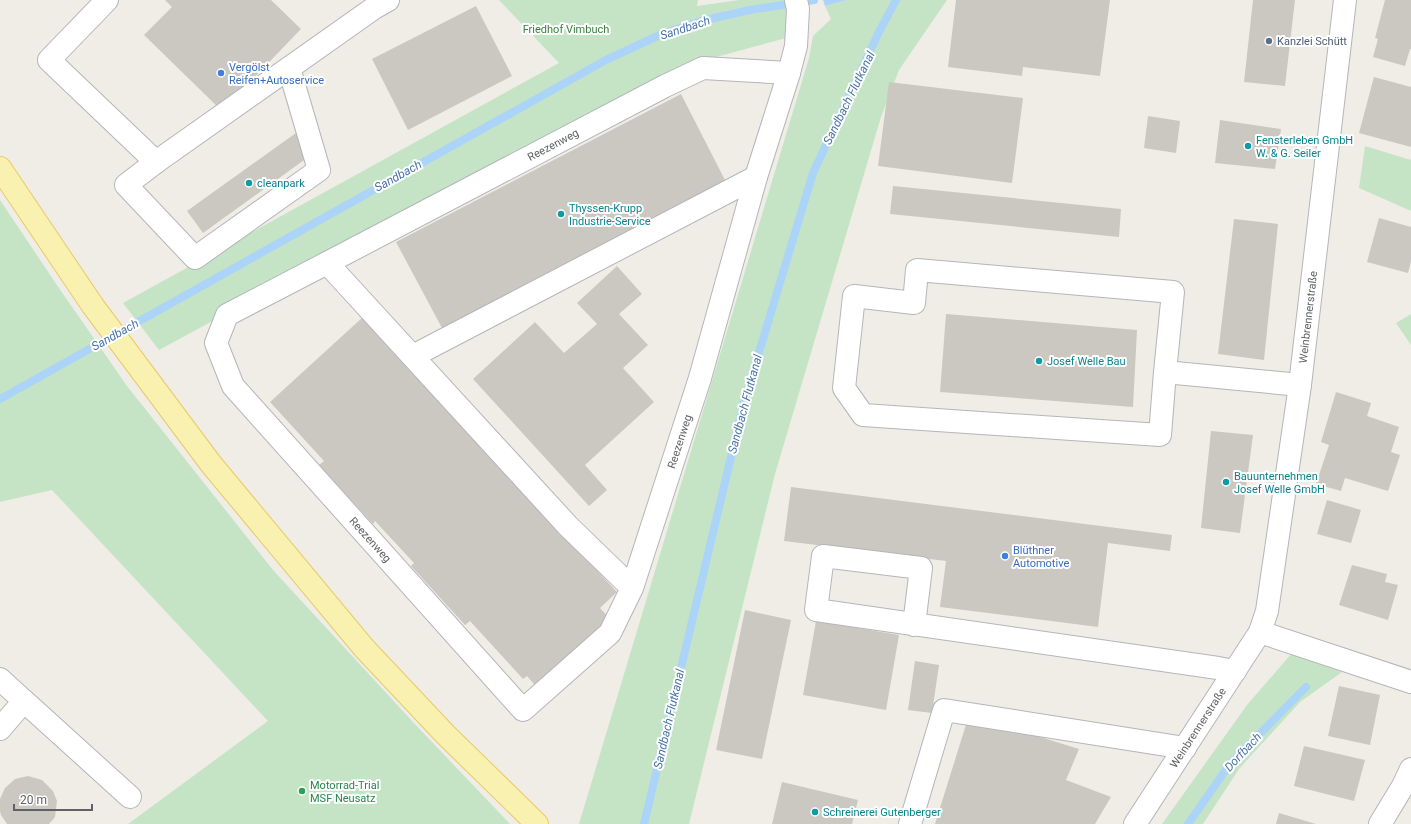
<svg xmlns="http://www.w3.org/2000/svg" width="1411" height="824" font-family="Roboto,sans-serif">
	<rect width="100%" height="100%" fill="#efede6"/>
	<g fill="#c5e4c6">
		<polygon points="499,0 698,0 697,6 739,0 787,0 790,37 683,66 159,350 123,303 559,63"/>
		<polygon points="847,0 947,0 899,70 881,117 775,474 689,824 579,824 809,58 813,36 831,19 825,6"/>
		<polygon points="1365,146 1411,160 1411,211 1359,188"/>
		<polygon points="0,200 61,291 127,386 273,570 412,721 510,824 128,824 268,721 52,490 0,502"/>
		<polygon points="1411,314 1411,345 1396,323"/>
		<polygon points="1292,653 1342,672 1300,702 1239,769 1203,824 1162,824 1247,705"/>
	</g>
	<polygon fill="#acd4f9" points="823,0 847,0 825,6"/>
	<g fill="none" stroke-linecap="round" stroke-linejoin="round">
		<g stroke="#acd4f9" stroke-width="8">
			<polyline points="0,399 606,60 664,33 701,21 750,10 814,0"/>
			<polyline points="644,824 744,402 813,173 879,32 896,0"/>
			<polyline points="1188,824 1230,764 1306,687"/>
		</g>
	</g>
	<g fill="#cbc8c2">
		<polygon points="165,0 271,0 301,29 222,111 144,35 172,7"/>
		<polygon points="956,0 1110,0 1100,76 1023,67 1022,76 948,67"/>
		<polygon points="1253,0 1295,0 1285,86 1244,82"/>
		<polygon points="1385,0 1411,0 1411,49 1410,49 1405,66 1373,57 1378,39 1375,38"/>
		<polygon points="476,6 512,76 408,130 372,59"/>
		<polygon points="1374,77 1411,87 1411,147 1359,133"/>
		<polygon points="889,82 1023,98 1012,183 878,166"/>
		<polygon points="681,94 728,186 442,328 396,242"/>
		<polygon points="1148,116 1180,121 1176,153 1144,148"/>
		<polygon points="1220,120 1281,129 1275,169 1215,163"/>
		<polygon points="296,133 311,155 203,233 187,211"/>
		<polygon points="893,186 1121,209 1119,237 890,214"/>
		<polygon points="1379,218 1411,227 1411,261 1408,273 1367,262"/>
		<polygon points="1234,219 1278,224 1264,360 1218,354"/>
		<polygon points="617,266 642,294 619,314 648,345 623,368 654,402 585,465 607,490 589,506 473,379 535,322 564,353 597,324 577,303"/>
		<polygon points="946,314 1137,330 1133,407 940,392"/>
		<polygon points="363,317 617,592 600,608 613,622 539,690 527,676 523,679 470,621 465,625 411,566 414,563 375,521 373,524 319,465 324,461 270,402"/>
		<polygon points="1336,392 1371,403 1367,416 1399,427 1391,452 1400,455 1388,491 1345,478 1341,491 1316,484 1329,445 1321,442"/>
		<polygon points="1211,431 1253,435 1240,533 1201,528"/>
		<polygon points="791,487 1172,535 1170,551 1108,543 1098,627 940,607 946,561 784,541"/>
		<polygon points="1327,500 1361,510 1351,543 1317,534"/>
		<polygon points="1352,565 1387,574 1385,582 1398,585 1388,620 1339,605"/>
		<polygon points="745,610 791,620 762,759 716,750"/>
		<polygon points="816,621 899,635 886,710 803,695"/>
		<polygon points="915,661 939,665 932,713 908,710"/>
		<polygon points="1339,686 1380,695 1370,745 1328,736"/>
		<polygon points="969,715 1079,749 1066,780 1111,797 1095,824 935,824"/>
		<polygon points="1304,746 1365,760 1354,801 1294,786"/>
		<polygon points="28,776 42,780 53,791 57,801 55,817 49,824 7,824 1,815 0,811 0,799 5,788 15,779"/>
		<polygon points="782,782 858,800 852,824 772,824"/>
		<polygon points="1279,813 1316,824 1276,824"/>
	</g>
	<g fill="none" stroke-linecap="round" stroke-linejoin="round">
		<g stroke="#b3b6ba" stroke-width="24">
			<g id="minor">
				<polyline points="107,0 49,60 156,162 374,8 388,0"/>
				<polyline points="156,162 126,185 195,258 319,170 289,68"/>
				<path id="s1" d="M327,263L665,86L703,68L789,73"/>
				<polyline points="413,356 756,177"/>
				<polyline points="1165,372 1173,292 917,270 914,303 854,296 844,388 863,415 1160,435 1165,372 1300,385"/>
				<path id="s2" d="M632,588L568,526L327,263L227,315L216,343L233,386L523,710L610,633L632,588L700,378L756,177L789,73L796,46L798,9L796,0"/>
				<polyline points="914,625 921,568 823,556 816,610 1218,668 1235,671"/>
				<polyline points="1260,632 1411,682"/>
				<polyline points="0,679 24,701 0,729"/>
				<polyline points="24,701 130,797"/>
				<polyline points="910,824 944,710 1185,748"/>
				<path id="s3" d="M1135,824L1260,632L1267,611L1300,385L1345,0"/>
				<polyline points="1380,824 1403,786 1411,769"/>
			</g>
		</g>
		<g stroke="#e8ca66" stroke-width="24">
			<polyline id="major" points="0,168 93,306 211,464 364,648 445,734 537,824"/>
		</g>
		<use href="#minor" stroke="#fff" stroke-width="22"/>
		<use href="#major" stroke="#f9f1b0" stroke-width="22"/>
	</g>
	<circle fill="#5c6f8a" stroke="#fff" stroke-width="1.5" cx="1269" cy="41" r="4"/>
	<g fill="#3f7fe0" stroke="#fff" stroke-width="1.5">
		<circle cx="221" cy="73" r="4"/>
		<circle cx="1005" cy="556" r="4"/>
	</g>
	<g fill="#0f9aa8" stroke="#fff" stroke-width="1.5">
		<circle cx="1248" cy="146" r="4"/>
		<circle cx="249" cy="183" r="4"/>
		<circle cx="561" cy="214" r="4"/>
		<circle cx="1039" cy="361" r="4"/>
		<circle cx="1226" cy="482" r="4"/>
		<circle cx="815" cy="812" r="4"/>
	</g>
	<circle fill="#2e9e5b" stroke="#fff" stroke-width="1.5" cx="302" cy="791" r="4"/>
	<g text-anchor="middle" dominant-baseline="central" stroke-width="4" stroke-linejoin="round" paint-order="stroke">
		<g font-size="11" fill="#3a8041" stroke="#fff">
			<text x="566" y="29">Friedhof Vimbuch</text>
		</g>
		<g font-size="11" fill="#4e5e75" stroke="#fff" text-anchor="start">
			<text x="1277" y="41">Kanzlei Schütt</text>
		</g>
		<g font-size="11" fill="#366cbe" stroke="#fff" text-anchor="start">
			<text x="229" y="67">Vergölst<tspan x="229" dy="13">Reifen+Autoservice</tspan></text>
			<text x="1013" y="550">Blüthner<tspan x="1013" dy="13">Automotive</tspan></text>
		</g>
		<g font-size="11" fill="#0d838f" stroke="#fff" text-anchor="start">
			<text x="1256" y="140">Fensterleben GmbH<tspan x="1256" dy="13">W. &amp; G. Seiler</tspan></text>
			<text x="257" y="183">cleanpark</text>
			<text x="569" y="208">Thyssen-Krupp<tspan x="569" dy="13">Industrie-Service</tspan></text>
			<text x="1047" y="361">Josef Welle Bau</text>
			<text x="1234" y="476">Bauunternehmen<tspan x="1234" dy="13">Josef Welle GmbH</tspan></text>
			<text x="823" y="812">Schreinerei Gutenberger</text>
		</g>
		<g font-size="11" fill="#5e6165" stroke="#fff">
			<text stroke="none"><textPath href="#s1" startOffset="255">Reezenweg</textPath></text>
			<text stroke="none"><textPath href="#s3" startOffset="548">Weinbrennerstraße</textPath></text>
			<text stroke="none"><textPath href="#s2" startOffset="1390">Reezenweg</textPath></text>
			<text stroke="none"><textPath href="#s2" startOffset="841">Reezenweg</textPath></text>
			<text stroke="none"><textPath href="#s3" startOffset="115">Weinbrennerstraße</textPath></text>
		</g>
		<g font-size="11" fill="#27864d" stroke="#fff" text-anchor="start">
			<text x="310" y="785">Motorrad-Trial<tspan x="310" dy="13">MSF Neusatz</tspan></text>
		</g>
		<g font-size="12" font-style="italic" fill="#4974ab" stroke="#fff">
			<text transform="translate(685 28) rotate(-18)">Sandbach</text>
			<text transform="translate(849 98) rotate(-64)">Sandbach Flutkanal</text>
			<text transform="translate(398 176) rotate(-29)">Sandbach</text>
			<text transform="translate(115 335) rotate(-29)">Sandbach</text>
			<text transform="translate(745 404) rotate(-75)">Sandbach Flutkanal</text>
			<text transform="translate(669 719) rotate(-77)">Sandbach Flutkanal</text>
			<text transform="translate(1243 752) rotate(-47)">Dorfbach</text>
		</g>
	</g>
	<path d="M14 804v6h78v-6" fill="none" stroke="#5e6165" stroke-width="2"/>
	<text x="20" y="804" font-size="12" fill="#5e6165" stroke="#ffffff" stroke-width="3" paint-order="stroke">20 m</text>
</svg>
